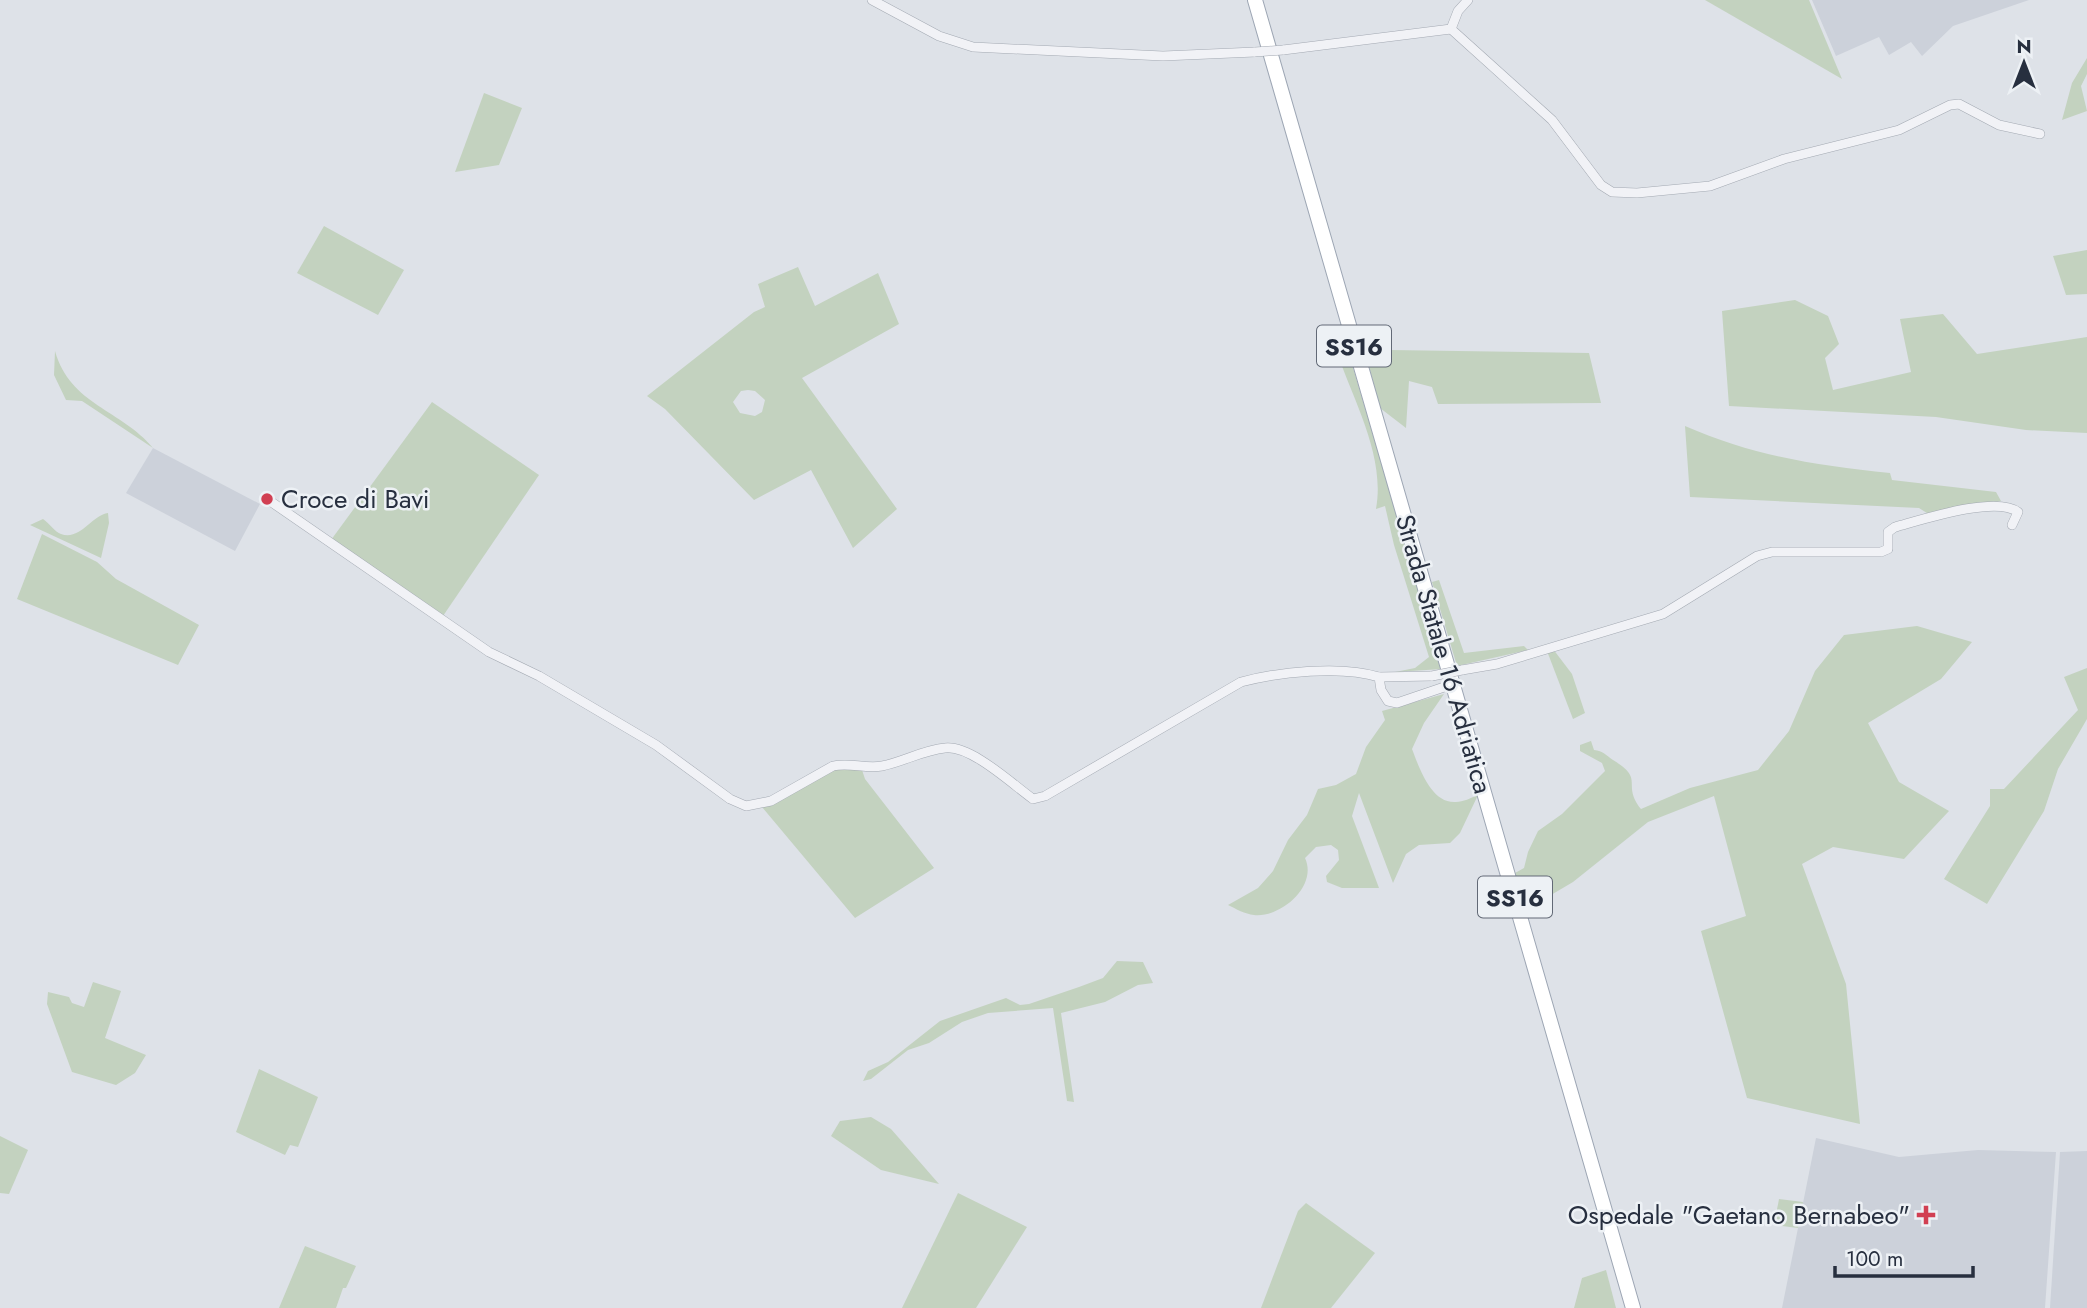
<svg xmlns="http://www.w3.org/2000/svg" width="2087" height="1308" font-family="Jost,sans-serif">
	<rect width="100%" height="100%" fill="#dee2e8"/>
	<g fill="#ccd1da">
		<polygon points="1812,0 2029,0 1953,26 1922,56 1911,42 1889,55 1879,37 1836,56"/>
		<polygon points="153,448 260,504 235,551 126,493"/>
		<polygon points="1816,1138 1899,1157 1978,1150 2056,1152 2045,1308 1782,1308"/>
		<polygon points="2087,1151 2087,1308 2050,1308 2060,1152"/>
	</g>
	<g fill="#c3d2bf" fill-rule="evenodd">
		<polygon points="1705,0 1809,0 1842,79"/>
		<polygon points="2087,58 2087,74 2081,86 2087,111 2062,120 2072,83"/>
		<polygon points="484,93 522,108 499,165 455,172"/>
		<polygon points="324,226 404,270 378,315 297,273"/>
		<polygon points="2087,250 2087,294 2066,295 2053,256"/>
		<path d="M798,267L815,306L878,273L899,324L802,378L897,509L853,548L811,470L754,500L665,409L647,396L754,312L765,307L758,284ZM748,390L755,391L765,400L762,412L755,416L740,413L733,402L741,391Z"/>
		<polygon points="1795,300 1828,316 1839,344 1825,358 1833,390 1911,372 1900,319 1943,314 1977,354 2087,337 2087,433 2026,430 1936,417 1729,406 1722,311"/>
		<polygon points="1362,340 1390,350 1589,353 1601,403 1438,404 1432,387 1409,381 1406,428 1380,408"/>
		<path d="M1346,344L1442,669L1395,672L1415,668L1429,657L1394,545L1385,506L1376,509C1386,454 1351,397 1335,346Z"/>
		<path d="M55,351C70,405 122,410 153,448L82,401L66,400L54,375Z"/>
		<polygon points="432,402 539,475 443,616 331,540"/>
		<path d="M1685,426C1753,456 1816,465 1890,473L1892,480L1996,492L2001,501L1930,515L1919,508L1690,497Z"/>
		<path d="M108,513L109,523L101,558L30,525L43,519C49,523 55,532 61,534C80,541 92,515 108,513Z"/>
		<polygon points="42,534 97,562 116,579 199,625 178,665 17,599"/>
		<polygon points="1439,580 1464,653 1524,646 1528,650 1457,666 1432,582"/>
		<path d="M1917,626L1972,642L1941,679L1868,723L1899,782L1949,811L1904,859L1833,847L1802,864L1846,984L1860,1124L1747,1098L1701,931L1746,916L1714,796L1648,822L1573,882L1551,895L1525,904L1515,873L1524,868L1528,852L1538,831L1562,814L1605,771L1602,763L1580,751V745L1591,741L1594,750C1603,751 1606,755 1613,760C1646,780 1621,783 1641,809L1690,788L1758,770L1789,731L1815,671L1844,635Z"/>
		<polygon points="1553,649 1572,674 1585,713 1573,719 1547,651"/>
		<polygon points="2087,668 2087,719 2058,769 2044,811 1987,904 1944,879 1990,806 1990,789 2004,789 2078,710 2064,677"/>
		<path d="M1444,694L1424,723L1412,749C1419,767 1431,804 1456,802C1463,802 1471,798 1478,795L1460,833L1450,843L1419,845L1406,854L1393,883L1359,793L1352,816L1379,888H1342L1327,882L1326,876L1339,860L1338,850L1331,845L1316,847L1305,858C1318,886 1281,918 1254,915C1245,914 1236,909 1228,905L1258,888L1273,871L1288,840L1307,815L1318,789L1336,785L1356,774L1366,747L1385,720L1382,711Z"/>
		<polygon points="843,766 862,770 865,779 934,868 855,918 762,807"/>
		<polygon points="1117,961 1143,962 1153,983 1138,985 1105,1002 1061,1013 1074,1102 1067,1101 1053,1008 988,1013 962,1022 929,1043 908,1050 871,1079 863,1081 868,1071 888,1062 940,1021 1006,998 1020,1005 1029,1004 1079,987 1103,978"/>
		<polygon points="93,982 121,991 105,1038 146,1055 135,1073 116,1085 72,1072 47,1004 48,992 69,997 72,1003 84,1007"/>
		<polygon points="259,1069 318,1097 298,1147 290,1145 285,1155 236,1132"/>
		<polygon points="871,1117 891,1129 939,1184 881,1170 831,1136 840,1121"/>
		<polygon points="0,1136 28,1150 9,1194 0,1193"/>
		<polygon points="958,1193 1027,1227 976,1308 902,1308"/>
		<polygon points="1779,1199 1803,1202 1798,1228 1774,1225"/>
		<polygon points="1306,1203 1375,1253 1331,1308 1261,1308 1298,1211"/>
		<polygon points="305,1246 356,1266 346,1288 343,1288 336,1308 279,1308"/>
		<polygon points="1606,1270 1616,1308 1574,1308 1582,1278"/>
	</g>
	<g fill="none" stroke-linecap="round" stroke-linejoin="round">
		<g stroke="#a3a9b2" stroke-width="10">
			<g id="minor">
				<polyline points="872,0 939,36 973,47 1163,56 1255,52"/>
				<polyline points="1451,29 1552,120 1601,185 1612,192 1637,193 1710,186 1784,159 1899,130 1950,105 1959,104 1999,125 2040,134"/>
				<polyline points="1283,50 1451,29 1458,11 1468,0"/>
				<path d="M270,501L489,652L539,676L656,745L730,799L746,806L771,801L833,766C849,762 865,769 882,766C903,762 923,750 945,748C971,745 1012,784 1033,799L1045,796L1241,682C1279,672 1341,665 1379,677L1381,690L1388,701L1397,703L1453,684"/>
				<path d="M1462,670L1497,664L1663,614L1757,556L1772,552H1881L1888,549V532L1895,527C1921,520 1996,495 2018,512L2012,525"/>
				<polyline points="1379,677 1432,676"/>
			</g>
		</g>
		<g stroke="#9da6b4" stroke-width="16">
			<polyline id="primary" points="1255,0 1633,1308"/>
		</g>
		<use href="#minor" stroke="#f1f2f6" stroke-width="9"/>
		<use href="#primary" stroke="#fff" stroke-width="14"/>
		<g stroke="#a3a9b2" stroke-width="10" stroke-linecap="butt">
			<g id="minor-bridge">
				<polyline points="1255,52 1283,50"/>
				<polyline points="1432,676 1462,670"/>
			</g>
		</g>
		<use href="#minor-bridge" stroke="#f1f2f6" stroke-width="9"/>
	</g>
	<g fill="#d13f52" stroke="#edf1f5" stroke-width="2.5">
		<circle cx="267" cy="499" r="7"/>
		<path d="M1922.5 1204.5h7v7h7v7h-7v7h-7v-7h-7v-7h7z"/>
	</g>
	<g text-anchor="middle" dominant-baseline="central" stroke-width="5" stroke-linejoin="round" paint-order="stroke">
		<g fill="#edf1f5" stroke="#626976" stroke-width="2">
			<rect x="1317" y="325.5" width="74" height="41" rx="5"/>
			<rect x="1478" y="876.5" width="74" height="41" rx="5"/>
		</g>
		<g font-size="24" font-weight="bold" fill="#272f3f">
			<text x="1354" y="346">SS16</text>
			<text x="1515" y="897">SS16</text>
		</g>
		<g font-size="26" fill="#272f3f" stroke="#edf1f5" text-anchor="start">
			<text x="281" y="499">Croce di Bavi</text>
			<text x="1910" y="1215" text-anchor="end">Ospedale "Gaetano Bernabeo"</text>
		</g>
		<g font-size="26" fill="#272f3f" stroke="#edf1f5">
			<text transform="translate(1444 654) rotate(74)">Strada Statale 16 Adriatica</text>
		</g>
	</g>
	<g transform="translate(2024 63)" stroke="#edf1f5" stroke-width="5" paint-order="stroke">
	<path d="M0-5L12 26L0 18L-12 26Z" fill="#272f3f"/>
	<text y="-10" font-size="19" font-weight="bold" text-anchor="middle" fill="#272f3f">N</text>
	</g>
	<path d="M1835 1266v10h138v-10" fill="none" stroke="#272f3f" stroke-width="3.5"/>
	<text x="1846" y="1266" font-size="21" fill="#272f3f" stroke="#edf1f5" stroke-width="5" paint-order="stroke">100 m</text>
</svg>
